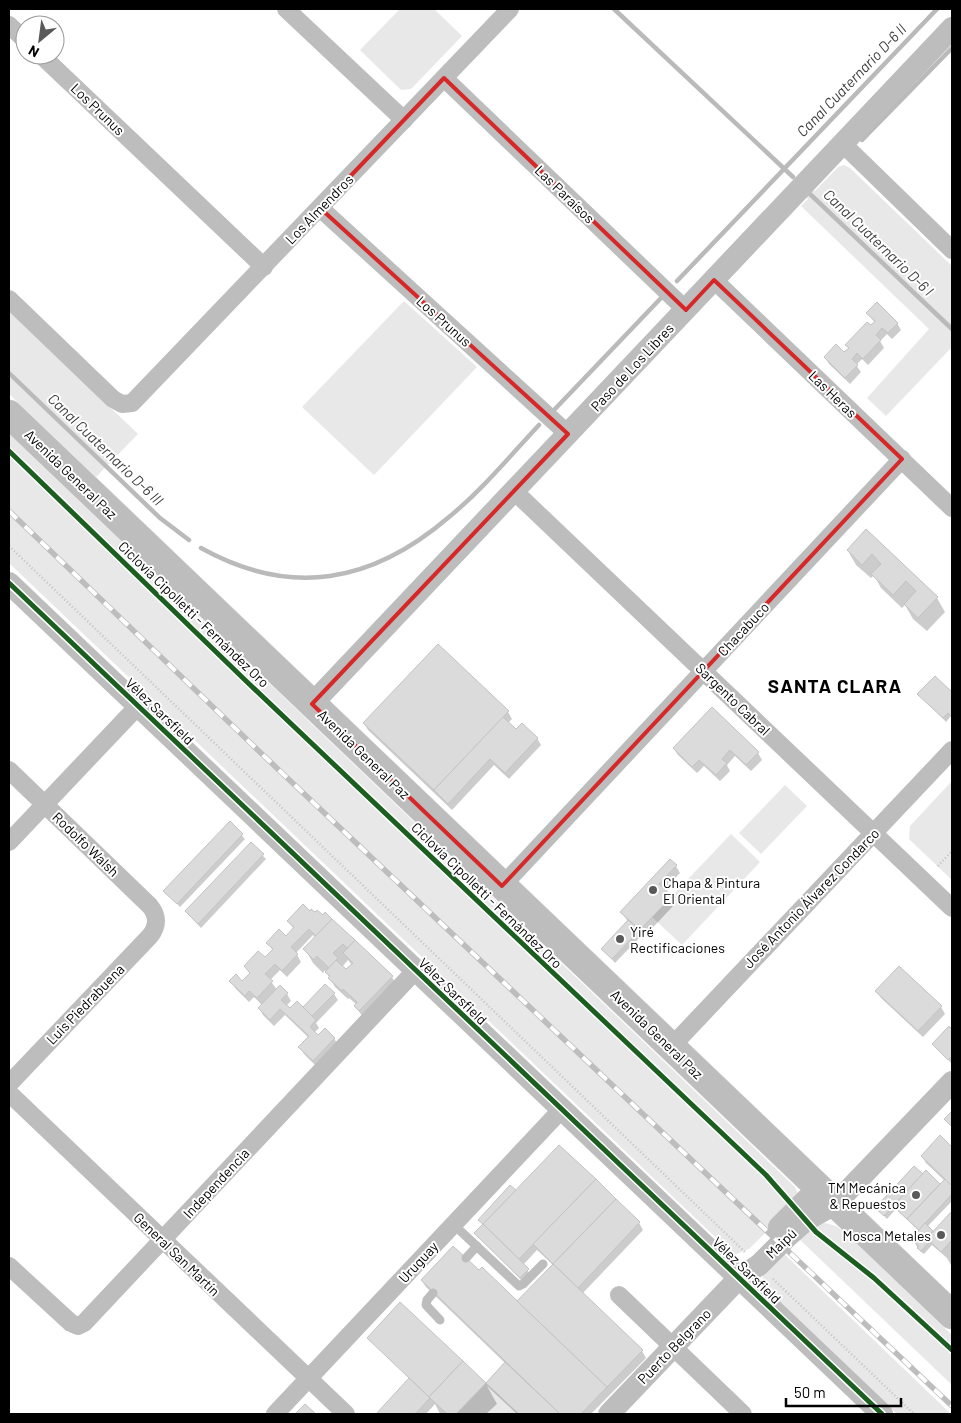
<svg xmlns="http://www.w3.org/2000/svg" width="961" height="1423" font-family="Barlow,sans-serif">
	<rect width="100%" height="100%" fill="#fff"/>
	<g fill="#e8e8e8">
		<polygon points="400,9 434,9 462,36 411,89 401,90 360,50"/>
		<polygon points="844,165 850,168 952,266 952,351 950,349 886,416 867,398 929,329 801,206 808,199 805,196 812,189 815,191 838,167"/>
		<polygon points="404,301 477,367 374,475 302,407"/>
		<polygon points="9,311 138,434 96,477 9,394"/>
		<polygon points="9,434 795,1187 799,1196 796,1203 749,1249 734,1255 9,563"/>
		<polygon points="952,781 952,880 909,839 910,826"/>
		<polygon points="785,785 807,806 761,854 739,833"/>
		<polygon points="731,834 760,862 682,945 652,917"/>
		<polygon points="825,1223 836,1226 844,1232 952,1335 952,1385 796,1236 821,1224"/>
		<path d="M781,1251L951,1414H897L767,1290C755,1273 770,1264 781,1251Z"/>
		<polygon points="486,1383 519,1414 456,1414"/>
	</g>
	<g fill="#0003" fill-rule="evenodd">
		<polygon points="868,313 897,323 901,330 892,339 887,334 880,341 884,348 868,365 862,359 856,365 861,372 850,384 829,364 825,357 844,354 849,349 847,345 875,323"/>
		<polygon points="867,531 937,598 945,612 927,631 913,619 905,605 902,608 881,588 874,575 871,578 856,565 848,551"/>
		<polygon points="935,678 952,694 952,718 951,716 946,722 919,694"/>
		<polygon points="712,709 758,753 762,760 751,771 735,756 727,765 730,771 720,781 704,766 697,773 678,755 674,749"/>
		<polygon points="508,712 512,719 508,723 516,731 537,738 541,745 509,779 494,765 452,810 368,730 364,723"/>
		<polygon points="230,823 245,839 180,907 165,891"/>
		<polygon points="251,844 266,859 201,928 186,912"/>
		<polygon points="676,866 680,873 664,890 671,897 675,904 644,937 642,935 615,963 603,949 628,922 622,912"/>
		<path d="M303,906L315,914L323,917L325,914L392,977L397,986L365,1020L355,1006L357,1005L349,998L348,999L335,987L325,970L323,973L313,963L305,949L316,938L313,935L296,953L301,962L287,977L280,970L270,980L277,990L280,987L287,994L291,1001L286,1006L290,1010L303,1009L334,994L338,1000L316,1023L319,1028L314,1033L318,1037L334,1038L338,1045L317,1067L304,1054L300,1047L309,1038L285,1015L274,1026L263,1015L259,1008L262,1005L254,997L249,1002L235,988L231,981L242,983L250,974L245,966L265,959L273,951L268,943L286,937L294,929L288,921ZM348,960L352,965L346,971L342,967Z"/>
		<polygon points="877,991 941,1007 945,1014 923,1037 881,998"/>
		<polygon points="949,1028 952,1031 951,1063 933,1044"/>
		<polygon points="941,1137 952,1148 952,1201 927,1227 933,1233 952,1212 952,1267 947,1258 932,1245 924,1254 921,1252 912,1239 919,1231 896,1209 887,1219 877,1208 926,1172 940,1186 945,1181 926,1163 922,1156"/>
		<polygon points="560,1146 639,1223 643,1230 582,1294 642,1351 646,1358 591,1414 517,1414 487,1386 497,1404 486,1414 440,1414 435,1404 426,1414 378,1414 410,1379 400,1304 485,1384 505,1363 426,1287 422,1281 518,1303 553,1265 537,1250 523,1265 530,1274 523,1282 476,1233 483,1225 479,1220 515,1192"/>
	</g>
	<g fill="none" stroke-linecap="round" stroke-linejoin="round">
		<g stroke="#bababa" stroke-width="4.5">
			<polyline points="614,9 793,177"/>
			<polyline points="862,140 952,48"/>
			<polyline points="810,194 952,329"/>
			<polyline points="677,281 937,9"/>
			<polyline points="9,373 160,518 189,540"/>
			<polyline points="555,409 662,297"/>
			<path d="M201,548C291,598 372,583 449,517C482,490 510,456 539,425"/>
		</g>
	</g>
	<g fill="#dbdbdb" stroke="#c3c3c3">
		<polygon points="877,302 898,323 888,333 882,328 876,335 881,340 863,359 857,353 852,359 858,365 845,378 824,357 836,344 844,352 849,348 845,345 867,322 871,325 875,321 866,313"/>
		<polygon points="866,529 938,597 918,618 904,604 916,591 906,581 893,595 871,574 881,564 872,554 862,565 847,550"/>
		<polygon points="438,644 509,711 434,790 363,723"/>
		<polygon points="935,676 952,692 952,717 948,713 943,718 917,694"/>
		<polygon points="712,707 759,752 746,765 730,750 722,759 727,763 716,775 699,760 692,767 673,748"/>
		<polygon points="503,717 516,729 522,723 538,738 505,773 490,759 448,804 434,790"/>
		<polygon points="230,821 243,834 177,904 163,891"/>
		<polygon points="251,842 264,854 198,924 185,911"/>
		<polygon points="670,859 677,865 659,884 672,896 640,930 620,912"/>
		<polygon points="303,904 310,911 311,909 315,912 317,910 323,915 325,912 332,919 316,936 309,929 291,947 298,954 282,971 275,964 265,974 273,981 257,998 249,991 245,996 229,981 236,974 242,981 250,973 244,966 258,951 265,957 273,949 266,943 279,929 286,936 294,927 287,921"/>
		<polygon points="332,919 355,940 347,948 343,944 333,953 338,958 329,968 317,956 314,960 303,949"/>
		<polygon points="628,920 640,930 612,959 601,949"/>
		<polygon points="355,940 393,976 359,1011 354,1006 357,1002 343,989 342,991 328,978 330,976 325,972 336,960 346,969 353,963 343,953"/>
		<polygon points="899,966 942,1006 918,1031 875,991"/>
		<polygon points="325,984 335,993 312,1016 303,1007"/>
		<polygon points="280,985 288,993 281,1000 290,1008 297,1001 316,1020 310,1027 318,1035 325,1028 335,1038 313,1061 298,1047 309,1036 280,1009 270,1020 258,1008"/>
		<polygon points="949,1026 952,1030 952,1056 948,1060 932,1044"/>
		<polygon points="952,1111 952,1127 944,1119"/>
		<polygon points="940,1135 952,1147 952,1186 921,1156"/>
		<polygon points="559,1145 596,1179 519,1259 483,1224"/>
		<polygon points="914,1166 923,1174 884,1216 875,1208"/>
		<polygon points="926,1170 940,1184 907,1219 893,1206"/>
		<polygon points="596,1179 616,1199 553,1264 533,1244"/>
		<polygon points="945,1179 952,1186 952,1194 919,1230 907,1219"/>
		<polygon points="510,1185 516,1190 483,1224 478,1220"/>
		<polygon points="616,1199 640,1222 578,1288 553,1264"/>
		<polygon points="952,1211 952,1240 941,1252 927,1238"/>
		<polygon points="925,1223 933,1231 927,1238 930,1241 921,1251 917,1248 919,1246 911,1239"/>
		<polygon points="483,1224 529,1269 520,1278 474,1233"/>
		<polygon points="453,1246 479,1270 482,1267 607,1387 581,1414 560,1414 421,1280"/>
		<polygon points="553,1264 643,1350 607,1387 517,1301"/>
		<polygon points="400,1302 463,1361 429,1397 367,1338"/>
		<polygon points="463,1361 486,1383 456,1414 447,1414 429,1397"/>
		<polygon points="505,1362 560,1414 519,1414 486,1383"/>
		<polygon points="409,1378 430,1398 415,1414 376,1414"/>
		<polygon points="305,1404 316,1414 295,1414"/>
	</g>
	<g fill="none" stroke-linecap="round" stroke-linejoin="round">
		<g stroke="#dbdbdb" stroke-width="29">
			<polyline id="primary" points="9,414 952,1315"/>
		</g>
		<g stroke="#c2c2c2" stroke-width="2.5" stroke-dasharray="1 2.5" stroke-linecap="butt">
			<polyline points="9,546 745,1252"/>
			<polyline points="938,866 952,851"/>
			<polyline points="773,1279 914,1414"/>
		</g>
		<g stroke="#bdbdbd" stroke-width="9">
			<polyline points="453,1224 519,1286 523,1284 543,1264"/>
			<polyline points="466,1258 477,1246"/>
			<polyline points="433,1293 427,1300 426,1305 440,1320"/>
		</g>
		<g stroke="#bdbdbd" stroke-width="18">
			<polyline points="286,9 404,120"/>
			<polyline points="9,25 25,40"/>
			<polyline points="41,55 264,267"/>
			<polyline points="444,78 686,310"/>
			<polyline points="843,144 952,250"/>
			<polyline points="320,208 568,434"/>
			<polyline points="714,280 952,508"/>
			<polyline points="9,299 113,399 122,404 132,403 510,9"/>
			<polyline points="514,491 952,908"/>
			<path d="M9,770L150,906C158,916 158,926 150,936L9,1084"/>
			<polyline points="9,842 138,706"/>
			<polyline points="502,886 902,459"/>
			<polyline points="671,1047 952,750"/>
			<polyline points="9,1093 346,1414"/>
			<polyline points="9,1266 71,1323 78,1326 84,1323 416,970"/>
			<polyline points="619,1295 743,1414"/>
			<polyline points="275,1414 562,1109"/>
		</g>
		<g stroke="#bdbdbd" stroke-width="22">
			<polyline points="9,583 882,1414"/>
			<polyline points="312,704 952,28"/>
			<polyline points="779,1227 818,1188"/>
			<polyline points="609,1414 739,1278 759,1265 788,1236 805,1221 835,1204 952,1082"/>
		</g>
		<use href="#primary" stroke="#bdbdbd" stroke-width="28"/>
		<g stroke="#bdbdbd" stroke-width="5.5">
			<polyline id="rail" points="9,511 263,755 952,1406"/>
		</g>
		<use href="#rail" stroke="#fff" stroke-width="4" stroke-dasharray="11" stroke-linecap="butt"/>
		<g stroke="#fff" stroke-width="8">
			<g id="cycleway">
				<polyline points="9,451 245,680 766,1175 816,1232 874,1278 952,1350"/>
				<polyline points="9,583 882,1414"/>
			</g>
		</g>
		<use href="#cycleway" stroke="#1b5e20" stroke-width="5"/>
	</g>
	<path fill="none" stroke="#d62828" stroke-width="4" stroke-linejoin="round" d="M444,78L686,310L714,280L902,459L502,886L312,704L568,434L320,208Z"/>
	<g fill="#595959" stroke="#fff" stroke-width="2">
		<circle cx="653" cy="890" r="5"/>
		<circle cx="620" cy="939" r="5"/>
		<circle cx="916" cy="1195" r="5"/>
		<circle cx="941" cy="1235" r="5"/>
	</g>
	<g text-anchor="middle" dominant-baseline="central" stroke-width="4" stroke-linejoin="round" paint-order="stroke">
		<g font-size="14" fill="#000" stroke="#fff">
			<text transform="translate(98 109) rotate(44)">Los Prunus</text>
			<text transform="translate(565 194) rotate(44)">Las Paraísos</text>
			<text transform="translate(319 209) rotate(-46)">Los Almendros</text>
			<text transform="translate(444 321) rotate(42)">Los Prunus</text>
			<text transform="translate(632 367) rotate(-47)">Paso de Los Libres</text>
			<text transform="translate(833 394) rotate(44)">Las Heras</text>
			<text transform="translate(71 474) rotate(44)">Avenida General Paz</text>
			<text transform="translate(194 614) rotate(44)">Ciclovía Cipolletti - Fernández Oro</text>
			<text transform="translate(743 629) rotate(-47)">Chacabuco</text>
			<text transform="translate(733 699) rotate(44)">Sargento Cabral</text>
			<text transform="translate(160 711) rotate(44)">Vélez Sarsfield</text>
			<text transform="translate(364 754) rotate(44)">Avenida General Paz</text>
			<text transform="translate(86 844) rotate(44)">Rodolfo Walsh</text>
			<text transform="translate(487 895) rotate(44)">Ciclovía Cipolletti - Fernández Oro</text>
			<text transform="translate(811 898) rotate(-46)">José Antonio Álvarez Condarco</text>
			<text transform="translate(453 991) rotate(44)">Vélez Sarsfield</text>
			<text transform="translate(85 1004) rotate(-46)">Luis Piedrabuena</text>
			<text transform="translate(657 1034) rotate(44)">Avenida General Paz</text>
			<text transform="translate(216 1183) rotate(-47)">Independencia</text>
			<text transform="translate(781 1243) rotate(-44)">Maipú</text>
			<text transform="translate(177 1254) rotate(44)">General San Martín</text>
			<text transform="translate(418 1262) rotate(-47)">Uruguay</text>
			<text transform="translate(747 1270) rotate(44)">Vélez Sarsfield</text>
			<text transform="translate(674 1346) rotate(-46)">Puerto Belgrano</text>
		</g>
		<g font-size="14" fill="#000" stroke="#fff" text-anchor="start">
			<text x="663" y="882">Chapa &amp; Pintura<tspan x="663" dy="16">El Oriental</tspan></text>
			<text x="630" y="931">Yiré<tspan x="630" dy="16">Rectificaciones</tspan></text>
			<text x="906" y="1187" text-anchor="end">TM Mecánica<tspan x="906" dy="16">&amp; Repuestos</tspan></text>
			<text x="931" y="1235" text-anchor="end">Mosca Metales</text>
		</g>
		<g font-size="15" font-style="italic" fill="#3d3d3d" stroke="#fff">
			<text transform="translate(851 80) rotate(-46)">Canal Cuaternario D-6 II</text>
			<text transform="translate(879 242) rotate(44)">Canal Cuaternario D-6 I</text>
			<text transform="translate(106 449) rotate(44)">Canal Cuaternario D-6 III</text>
		</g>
		<g font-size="19" font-weight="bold" letter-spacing="1" fill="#000" stroke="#fff">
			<text x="835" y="685">SANTA CLARA</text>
		</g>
	</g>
	<rect width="961" height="1423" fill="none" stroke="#000000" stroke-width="20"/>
	<g transform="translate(40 40) rotate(209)"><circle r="24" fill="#ffffff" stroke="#999999"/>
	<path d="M0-4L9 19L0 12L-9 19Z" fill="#595959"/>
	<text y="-8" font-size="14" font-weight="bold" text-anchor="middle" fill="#000000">N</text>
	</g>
	<path d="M786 1398v8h115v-8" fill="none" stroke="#000000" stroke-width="2.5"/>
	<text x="794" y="1398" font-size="15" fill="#000000" stroke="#ffffff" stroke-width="4" paint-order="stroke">50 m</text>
</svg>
